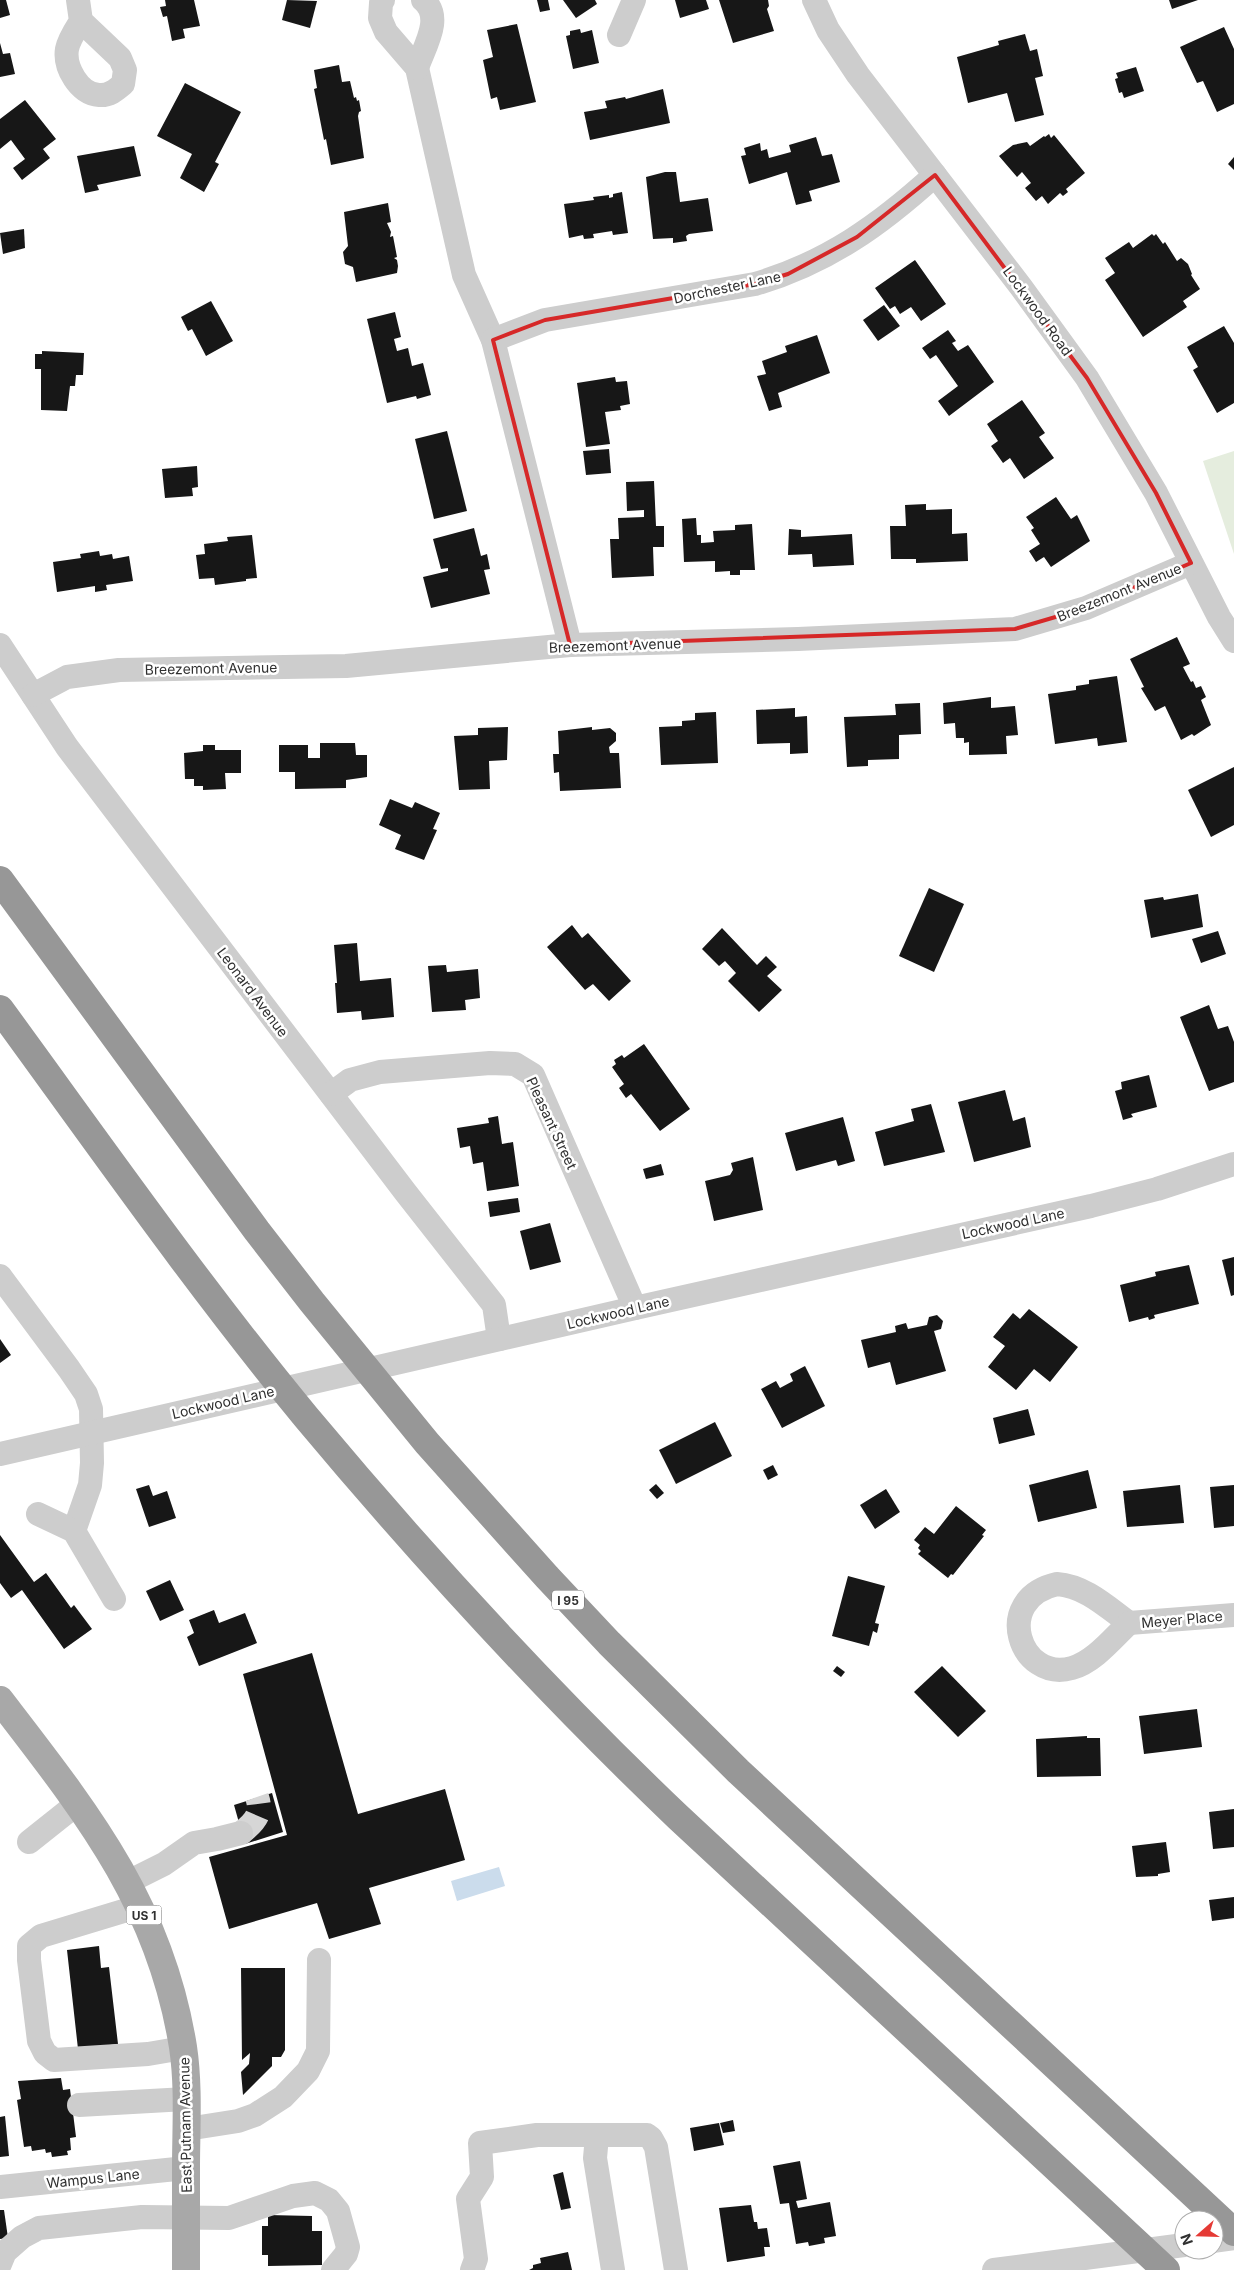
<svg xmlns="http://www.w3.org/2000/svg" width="1234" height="2270" font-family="Inter,sans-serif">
	<rect width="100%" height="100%" fill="#fff"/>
	<polygon fill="#e5edde" points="1234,451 1234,554 1203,461"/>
	<polygon fill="#cbdcec" points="499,1867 505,1886 457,1901 451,1881"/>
	<g fill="#171717">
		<polygon points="0,0 6,0 10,15 0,18"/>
		<polygon points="165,0 194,0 200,26 183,29 185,38 172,41 167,16 163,17 160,7 166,6"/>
		<polygon points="287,0 317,1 310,28 282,20"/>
		<polygon points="537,0 548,0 550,10 540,12"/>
		<polygon points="563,0 595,0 597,4 576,18"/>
		<polygon points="675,0 706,0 709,9 680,18"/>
		<polygon points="719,0 768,0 769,6 767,9 774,31 733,43"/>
		<polygon points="1169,0 1198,0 1172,9"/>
		<polygon points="517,24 536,102 500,110 497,97 491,99 483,60 493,57 487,30"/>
		<polygon points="1224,27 1234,49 1234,104 1217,112 1203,81 1197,83 1180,47"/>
		<polygon points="580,29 581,33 592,30 599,63 573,69 566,36 570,35 570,31"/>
		<polygon points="1025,34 1030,51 1037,49 1043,76 1035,78 1044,115 1015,122 1007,93 968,103 957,57 999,45 998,41"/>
		<polygon points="0,43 3,54 10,53 15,74 0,77"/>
		<polygon points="339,65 342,82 350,81 354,98 356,97 357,101 359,100 361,111 359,112 358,116 364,158 331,165 326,139 324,140 314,89 317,88 314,70"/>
		<polygon points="1136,67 1144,91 1124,98 1122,92 1119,93 1115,79 1118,78 1116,73"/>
		<polygon points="185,83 241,112 215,162 219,164 204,192 180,178 192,154 157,136"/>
		<polygon points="663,89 670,123 590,140 584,112 607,108 605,101 625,97 626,99"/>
		<polygon points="25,100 56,139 43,149 50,158 22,180 13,168 25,159 11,140 0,149 0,119"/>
		<polygon points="1049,134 1051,138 1054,135 1085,173 1066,189 1068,192 1063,196 1060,193 1048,204 1042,196 1036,201 1025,188 1031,183 1022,172 1017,177 999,156 1013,145 1027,142 1030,146 1044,136 1045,137"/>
		<polygon points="816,137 822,156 832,154 840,182 809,191 812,201 796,205 787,172 749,184 741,156 746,155 744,148 760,143 761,151 767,149 769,158 791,152 789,145"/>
		<polygon points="134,146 141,176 97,185 99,190 85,193 77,156"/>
		<polygon points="1234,157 1234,170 1228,164"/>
		<polygon points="665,172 676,172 680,202 708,198 713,231 689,234 686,236 687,241 673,243 673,238 653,239 646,177"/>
		<polygon points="622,192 628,233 613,235 612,231 593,234 594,238 584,239 583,235 569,238 564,204 594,200 593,197 609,195 609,198 613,197 613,194"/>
		<polygon points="388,203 391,222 387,223 391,232 390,237 393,236 397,257 394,258 397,260 398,266 397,273 356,282 353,267 345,264 343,252 348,246 344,212"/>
		<polygon points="24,229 25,248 3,254 0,233"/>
		<polygon points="1152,234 1154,236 1156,234 1163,244 1165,242 1177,261 1181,258 1188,264 1192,274 1191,275 1200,289 1183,301 1187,307 1143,337 1105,280 1115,273 1105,258 1129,242 1133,248"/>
		<polygon points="915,260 946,304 921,321 911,307 900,314 895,306 890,309 875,288"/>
		<polygon points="211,301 233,341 206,356 192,329 188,331 181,317"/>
		<polygon points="884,305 900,326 878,341 863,320"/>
		<polygon points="395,312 401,337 394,339 397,351 408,348 412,366 423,363 431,395 417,399 416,396 387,403 367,319"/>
		<polygon points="1224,326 1234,343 1234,403 1217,413 1193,370 1198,367 1187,347"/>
		<polygon points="948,330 956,341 952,343 958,351 968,345 994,382 949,416 938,401 958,386 936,355 930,359 922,348"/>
		<polygon points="817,335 830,373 778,393 782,407 769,411 757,376 766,374 762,361 787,352 785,346"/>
		<polygon points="42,351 84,353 83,375 76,375 75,386 70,386 67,411 41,410 41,369 35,369 35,354 42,354"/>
		<polygon points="615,377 616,382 627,381 630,404 620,406 621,410 605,412 610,444 586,447 577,383"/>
		<polygon points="1022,400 1045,433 1039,437 1054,458 1024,479 1010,458 1003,463 991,446 998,441 987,424"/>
		<polygon points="447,431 467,511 434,519 415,439"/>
		<polygon points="609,449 611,473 586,475 583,451"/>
		<polygon points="197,466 198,487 192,488 193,496 165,498 162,469"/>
		<polygon points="654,481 656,526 664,526 664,547 653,547 654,576 612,578 610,539 619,539 618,518 644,517 644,510 627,511 626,482"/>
		<polygon points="1056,497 1071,519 1077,515 1090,541 1051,567 1044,557 1036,562 1029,551 1040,544 1031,530 1034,528 1026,517"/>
		<polygon points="926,504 926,510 952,509 952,534 967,533 968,561 916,563 916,559 891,559 890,526 906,526 905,505"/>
		<polygon points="696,518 697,535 701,535 701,543 714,542 713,531 735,530 735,525 752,524 755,570 740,570 740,575 730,575 730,571 715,572 715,561 684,562 682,519"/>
		<polygon points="474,528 481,556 487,554 490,569 484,570 490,594 431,608 423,577 448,571 448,568 441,569 433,539"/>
		<polygon points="789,529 801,530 801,537 852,534 854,565 813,567 812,554 788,555"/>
		<polygon points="252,535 257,578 246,579 246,581 215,585 214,578 199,579 196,555 205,554 204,544 228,541 227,537"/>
		<polygon points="99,551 100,556 112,554 113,559 129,556 133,581 106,585 107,590 95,592 95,586 57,592 53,562 81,558 80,554"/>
		<polygon points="1177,637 1190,664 1183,667 1191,682 1193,681 1196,688 1201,686 1206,697 1201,700 1211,725 1194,736 1192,734 1181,740 1165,706 1155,711 1141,688 1144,687 1130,659"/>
		<polygon points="1117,676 1127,742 1098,746 1097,738 1055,744 1048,694 1076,690 1076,686 1089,684 1089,680"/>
		<polygon points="991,697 991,708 1015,706 1018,735 1006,736 1007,754 969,755 969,742 964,743 964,738 956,738 955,723 944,724 943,703"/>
		<polygon points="920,703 921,734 899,735 899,759 868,760 868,766 847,767 844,717 896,715 895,704"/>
		<polygon points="795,708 795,717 807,716 808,753 790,754 790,743 757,744 756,710"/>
		<polygon points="716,712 718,763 661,765 659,727 682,726 682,721 695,720 695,713"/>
		<polygon points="508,727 507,760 489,761 490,789 459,790 454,736 478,735 478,728"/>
		<polygon points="592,727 592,730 610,728 616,733 616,741 609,747 610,753 619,753 621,788 560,791 559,772 554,773 553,754 559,754 558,731"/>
		<polygon points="320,743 355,743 356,755 367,755 367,777 346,780 346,788 295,789 295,772 279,772 279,745 308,745 308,758 320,758"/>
		<polygon points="203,745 215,745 215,750 241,750 241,773 225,773 226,789 203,790 203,786 194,786 194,779 185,779 184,753 203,751"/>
		<polygon points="1234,767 1234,825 1211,837 1188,790"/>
		<polygon points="390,799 412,808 415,802 440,813 433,829 437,830 424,860 395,849 401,835 379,825"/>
		<polygon points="929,888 964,904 934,972 899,956"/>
		<polygon points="1198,894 1203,927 1151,938 1144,900 1163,897 1164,900"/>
		<polygon points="572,925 582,938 588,933 631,981 609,1001 593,984 585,990 547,947"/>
		<polygon points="722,928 757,965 766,956 777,967 767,976 782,990 759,1012 728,981 736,973 725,961 719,966 702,949"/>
		<polygon points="1218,931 1226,954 1201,963 1192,939"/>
		<polygon points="357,943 360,981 391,978 394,1017 362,1020 361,1011 337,1013 335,983 337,983 334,945"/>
		<polygon points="446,965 447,972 478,969 480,998 465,1000 466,1010 432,1012 428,966"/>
		<polygon points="1209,1005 1218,1029 1228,1026 1234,1042 1234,1082 1209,1091 1180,1017"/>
		<polygon points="644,1044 690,1109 660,1131 631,1094 626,1098 619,1088 624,1084 612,1067 616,1064 614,1060 622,1055 624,1058"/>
		<polygon points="1149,1075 1157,1107 1131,1114 1133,1117 1123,1120 1115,1091 1122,1089 1121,1082"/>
		<polygon points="1005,1090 1013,1121 1025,1117 1031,1147 974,1162 958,1102"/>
		<polygon points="931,1104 945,1152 884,1166 875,1132 914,1121 911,1109"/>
		<polygon points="498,1116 502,1144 513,1142 519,1186 487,1191 483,1162 473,1164 470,1146 460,1148 457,1128 489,1123 488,1118"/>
		<polygon points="843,1117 855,1161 838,1166 836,1160 796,1171 785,1133"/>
		<polygon points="753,1157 763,1210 714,1221 705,1181 730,1175 733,1170 731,1163"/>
		<polygon points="661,1164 664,1175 646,1179 643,1169"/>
		<polygon points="518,1198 520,1212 490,1217 488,1202"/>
		<polygon points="550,1223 561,1262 530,1270 520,1231"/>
		<polygon points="1234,1257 1234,1295 1231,1296 1222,1260"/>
		<polygon points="1189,1265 1199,1304 1154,1315 1155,1318 1149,1320 1148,1317 1129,1322 1120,1285 1156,1276 1155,1272"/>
		<polygon points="1029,1309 1078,1347 1050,1382 1034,1369 1016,1390 988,1367 1005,1346 993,1337 1013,1313 1020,1319"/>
		<polygon points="937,1315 943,1321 941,1329 934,1331 946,1371 896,1385 890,1362 868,1368 861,1340 896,1332 895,1326 906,1323 908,1329 927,1325 929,1317"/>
		<polygon points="0,1339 11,1355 0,1363"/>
		<polygon points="805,1366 825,1406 782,1428 761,1389 776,1381 780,1388 793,1381 790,1374"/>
		<polygon points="1028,1409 1035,1435 999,1444 993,1418"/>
		<polygon points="715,1422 732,1456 676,1484 659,1450"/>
		<polygon points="773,1465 778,1475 768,1480 763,1470"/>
		<polygon points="1088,1470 1097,1508 1038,1522 1029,1485"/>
		<polygon points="656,1484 664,1493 657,1499 649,1490"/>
		<polygon points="149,1485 153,1496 167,1491 176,1518 149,1527 136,1489"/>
		<polygon points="1180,1485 1184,1523 1127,1527 1123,1491"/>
		<polygon points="1234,1485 1234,1526 1214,1528 1210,1487"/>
		<polygon points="886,1489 900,1512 875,1529 860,1505"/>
		<polygon points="956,1506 986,1530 982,1535 984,1536 953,1575 951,1574 948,1578 918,1554 921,1551 918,1548 920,1545 914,1540 925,1527 934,1534"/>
		<polygon points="0,1535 34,1582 46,1573 71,1608 74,1605 92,1629 64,1649 22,1590 11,1598 0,1583"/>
		<polygon points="848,1576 885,1586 875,1623 879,1624 877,1633 873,1631 869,1646 832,1636"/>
		<polygon points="170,1580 184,1610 160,1621 146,1591"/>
		<polygon points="214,1610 219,1623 245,1613 257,1643 199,1666 187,1637 194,1633 189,1620"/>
		<polygon points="312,1653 358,1814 445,1789 465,1860 369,1888 381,1924 329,1939 317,1903 229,1929 209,1857 287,1835 243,1674"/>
		<polygon points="837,1666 845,1672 841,1677 833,1671"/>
		<polygon points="942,1666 986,1711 958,1737 914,1692"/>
		<polygon points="1197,1709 1202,1747 1144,1754 1139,1716"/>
		<polygon points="1087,1736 1087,1738 1100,1738 1101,1776 1037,1777 1036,1739"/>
		<polygon points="272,1793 283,1832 245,1844 234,1805"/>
		<polygon points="1234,1809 1234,1847 1213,1849 1209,1812"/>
		<polygon points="1166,1842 1170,1872 1158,1874 1158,1876 1136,1877 1132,1846"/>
		<polygon points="1234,1897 1234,1918 1212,1921 1209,1900"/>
		<polygon points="99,1946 101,1968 109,1967 118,2044 78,2049 67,1950"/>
		<polygon points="241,1968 285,1968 285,2050 281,2057 272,2057 272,2066 243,2095 241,2072 249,2064 250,2053 242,2060"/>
		<polygon points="61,2078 63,2090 70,2089 76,2137 70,2138 71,2150 67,2151 68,2155 52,2157 51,2152 46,2153 45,2149 32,2151 31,2146 24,2147 17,2100 21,2099 18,2081"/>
		<polygon points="5,2116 9,2156 0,2157 0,2117"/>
		<polygon points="733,2120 735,2131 723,2133 720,2123"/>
		<polygon points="719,2123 724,2145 694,2151 690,2128"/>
		<polygon points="800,2161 807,2199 796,2201 798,2208 830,2202 836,2236 824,2238 825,2243 809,2246 808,2242 796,2244 789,2203 780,2204 773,2166"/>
		<polygon points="563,2172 571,2208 561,2210 553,2175"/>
		<polygon points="751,2205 754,2222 757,2222 758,2229 767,2228 770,2247 764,2247 765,2256 727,2262 719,2208"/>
		<polygon points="0,2210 4,2210 8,2238 0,2239"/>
		<polygon points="268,2215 312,2216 312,2231 322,2231 322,2265 268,2266 268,2255 262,2255 262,2226 268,2226"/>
		<polygon points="568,2252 572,2270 529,2270 533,2268 533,2265 541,2263 540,2258"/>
	</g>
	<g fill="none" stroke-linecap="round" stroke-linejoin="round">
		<path stroke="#d6d6d6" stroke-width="24" stroke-dasharray="24 12" stroke-linecap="butt" d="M241,1833C254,1823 263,1814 257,1797"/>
		<g stroke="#cdcdcd" stroke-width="24">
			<path d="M78,0L81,21L120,58L125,70L123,84C116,90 109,96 99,95C79,94 64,67 67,49C69,39 76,29 81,21"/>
			<polyline points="383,0 381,3 380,18 386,32 417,68 464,275 493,340 570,645"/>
			<polyline points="814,0 828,30 858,75 1021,287 1087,378 1156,493 1219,617 1234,641"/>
			<polyline points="619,35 634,0"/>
			<path d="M417,68C424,47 444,17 423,0"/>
			<path d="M493,340L545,320L755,284C827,263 880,225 935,175"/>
			<polyline points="0,645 67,747 406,1193 494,1305 499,1339"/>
			<polyline points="33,695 67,677 119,670 346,666 570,645 798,639 1015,629 1086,608 1191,563"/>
			<polyline points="331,1094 350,1080 380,1072 490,1063 515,1064 533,1075 635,1308"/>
			<polyline points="0,1276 69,1369 86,1394 91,1409 92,1463 90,1485 74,1531"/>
			<polyline points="0,1454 635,1308 1091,1206 1157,1189 1234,1164"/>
			<polyline points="38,1514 74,1531 114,1599"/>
			<path d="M1057,1584C1085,1586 1107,1607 1129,1623C1113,1638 1094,1662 1072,1668C1020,1683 991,1599 1057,1584Z"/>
			<polyline points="1129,1623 1234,1615"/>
			<polyline points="29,1842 78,1803"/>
			<polyline points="128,1882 164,1864 194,1843 217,1839 241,1833"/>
			<polyline points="140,1906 41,1936 29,1946 29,1960 39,2041 45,2053 54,2060 148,2054 183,2048"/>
			<polyline points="79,2105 186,2099"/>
			<polyline points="187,2129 238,2121 255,2115 283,2097 308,2071 318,2051 319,1960"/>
			<polyline points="597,2136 595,2158 613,2270"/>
			<polyline points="0,2187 186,2168"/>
			<polyline points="1214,2241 1234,2238"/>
			<polyline points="0,2264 5,2252 22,2237 39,2228 142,2217 229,2218 293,2196 315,2193 329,2200 338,2211 348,2247 346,2254 333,2270"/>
			<polyline points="472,2270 476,2259 468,2199 482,2177 480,2143 537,2135 647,2135 651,2138 656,2147 676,2270"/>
			<polyline points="994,2270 1184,2245"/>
		</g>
		<path stroke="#a8a8a8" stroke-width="28" d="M0,1700C86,1812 160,1903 183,2047C189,2087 186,2128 186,2168C186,2202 186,2236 186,2270"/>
		<g stroke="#979797" stroke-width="28">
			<polyline points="0,880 257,1231 312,1302 427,1443 547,1577 609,1643 738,1771 1234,2232"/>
			<path d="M0,1009C100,1146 198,1286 306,1417C423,1557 546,1691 678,1817L1166,2270"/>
		</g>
	</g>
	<path fill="none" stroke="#d62828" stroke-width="4" stroke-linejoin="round" d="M935,175L1087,378L1156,493L1191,563L1086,608L1015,629L570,645L493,340L545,320L755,284L788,274L857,237Z"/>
	<g text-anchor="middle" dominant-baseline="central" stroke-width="5" stroke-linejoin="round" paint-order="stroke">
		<g fill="#fff" stroke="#6e6e6e" stroke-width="1">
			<rect x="552" y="1590.5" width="32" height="19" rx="4"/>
			<rect x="126.5" y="1905.5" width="35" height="19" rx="4"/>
		</g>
		<g font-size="12" font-weight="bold" fill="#303030">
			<text x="568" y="1600">I 95</text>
			<text x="144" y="1915">US 1</text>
		</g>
		<g font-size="14" fill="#303030" stroke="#fff">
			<text transform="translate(727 287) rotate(-12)">Dorchester Lane</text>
			<text transform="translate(1038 311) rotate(54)">Lockwood Road</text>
			<text transform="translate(1119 592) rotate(-22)">Breezemont Avenue</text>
			<text transform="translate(615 645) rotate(-2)">Breezemont Avenue</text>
			<text transform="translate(211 668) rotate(-1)">Breezemont Avenue</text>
			<text transform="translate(253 992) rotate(53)">Leonard Avenue</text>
			<text transform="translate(552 1123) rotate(65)">Pleasant Street</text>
			<text transform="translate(1013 1223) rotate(-12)">Lockwood Lane</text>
			<text transform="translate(618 1312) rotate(-13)">Lockwood Lane</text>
			<text transform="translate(223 1402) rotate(-13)">Lockwood Lane</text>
			<text transform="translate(1182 1619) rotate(-5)">Meyer Place</text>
			<text transform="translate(185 2125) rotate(-91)">East Putnam Avenue</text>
			<text transform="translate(93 2178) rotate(-6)">Wampus Lane</text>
		</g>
	</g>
	<g transform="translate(1199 2235) rotate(250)"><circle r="24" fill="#ffffff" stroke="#acacac"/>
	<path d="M0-4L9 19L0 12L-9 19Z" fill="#e53a35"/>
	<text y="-8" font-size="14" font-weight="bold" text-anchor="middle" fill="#303030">N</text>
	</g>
</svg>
